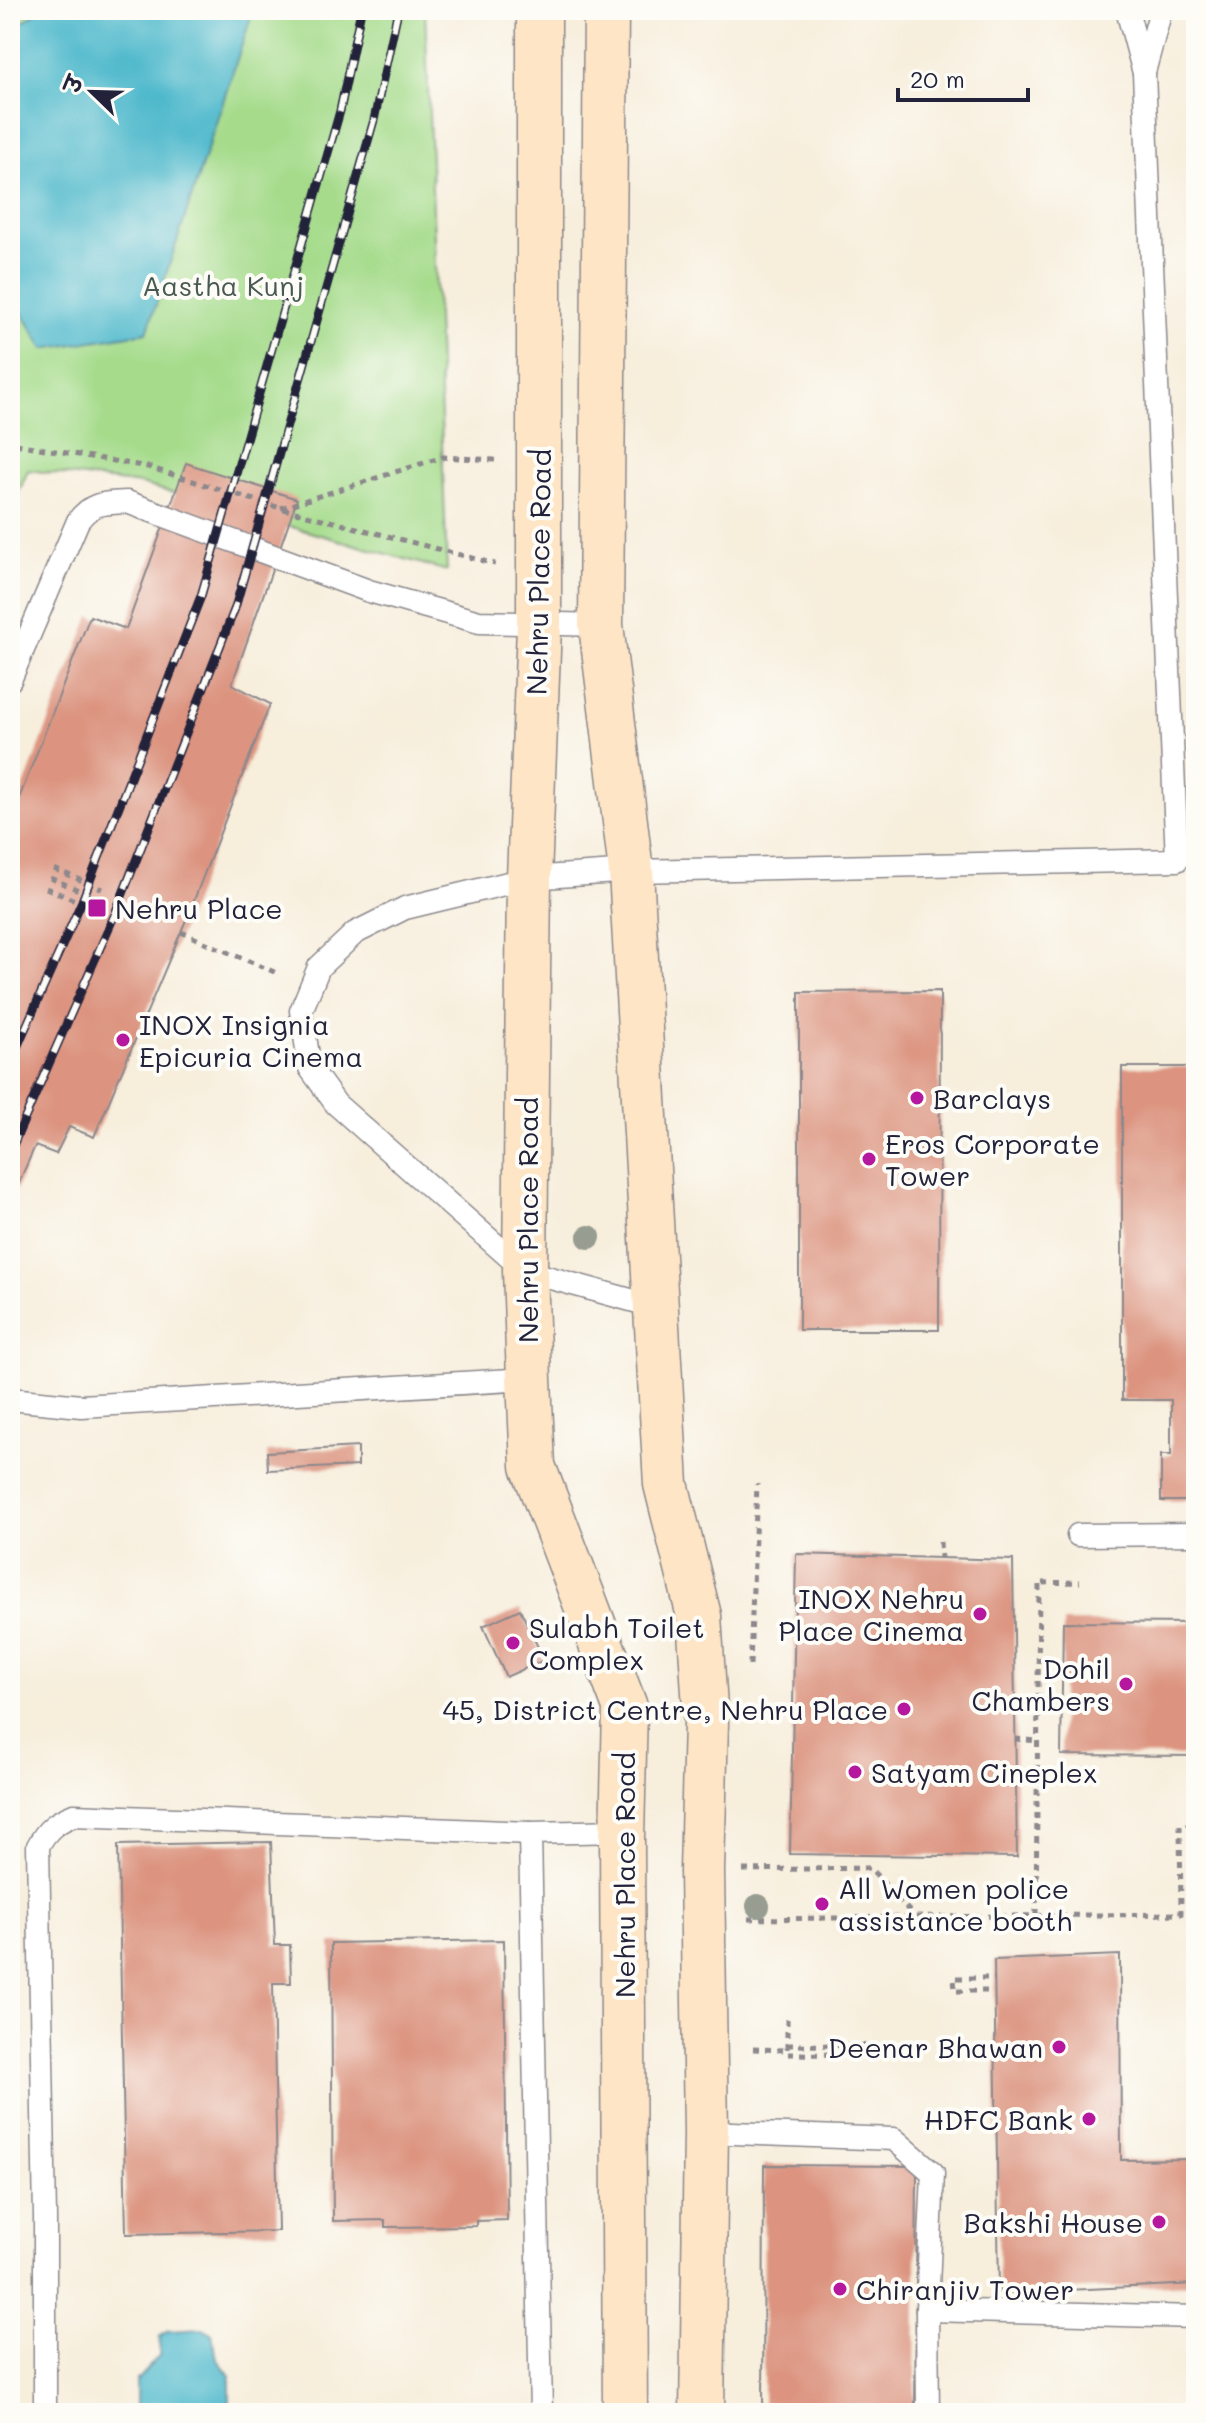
<svg xmlns="http://www.w3.org/2000/svg" width="1206" height="2423" font-family="Mali,'Playpen Sans Deva',sans-serif">
	<rect width="100%" height="100%" fill="#fdfcf7"/>
	<filter id="ink" filterUnits="userSpaceOnUse"><feTurbulence type="fractalNoise" baseFrequency=".0125" numOctaves="2"/><feDisplacementMap in="SourceGraphic" scale="16" xChannelSelector="R" yChannelSelector="G"/><feConvolveMatrix kernelMatrix="1 2 1 2 8 2 1 2 1" color-interpolation-filters="sRGB"/></filter>
	<filter id="wash" filterUnits="userSpaceOnUse"><feTurbulence type="fractalNoise" baseFrequency=".006" numOctaves="4" result="noise"/><feDisplacementMap in="SourceGraphic" scale="32" xChannelSelector="R" yChannelSelector="G"/><feGaussianBlur stdDeviation="1.8" result="paint"/><feColorMatrix in="noise" values="0 0 0 0 0 0 0 0 0 0 0 0 0 0 0 0 0 1.4 0 .05"/><feComposite in="paint" operator="in"/></filter>
	<g filter="url(#wash)">
		<rect width="100%" height="100%" fill="#f7eedc"/>
		<polygon fill="#a5db8b" stroke="#647e63" stroke-width="2" points="10,10 425,10 447,571 141,484 28,470 10,513"/>
		<g fill="#4fb9cc" stroke="#386e84" stroke-width="2">
			<polygon points="40,10 249,10 252,14 147,332 44,349 10,292 10,40 12,30"/>
			<polygon points="203,2329 212,2334 217,2359 230,2375 230,2413 136,2412 136,2381 159,2356 160,2337 168,2331"/>
		</g>
		<g id="blocks">
			<g fill="#dc9480">
				<polygon points="186,463 297,499 232,684 270,704 189,913 94,1137 69,1127 56,1154 35,1146 10,1203 10,822 90,616 126,629"/>
				<polygon points="940,991 939,1330 799,1330 799,992"/>
				<polygon points="1122,1067 1196,1067 1196,1501 1161,1501 1161,1455 1171,1455 1171,1400 1122,1400"/>
				<polygon points="358,1447 358,1466 268,1470 267,1452"/>
				<polygon points="796,1554 1013,1560 1017,1857 790,1854"/>
				<polygon points="520,1609 544,1660 506,1677 483,1626"/>
				<polygon points="1063,1622 1196,1623 1196,1756 1061,1755"/>
				<polygon points="271,1842 275,1945 290,1945 291,1983 273,1983 278,2231 126,2234 118,1845"/>
				<polygon points="504,1940 507,2220 476,2221 476,2226 385,2227 385,2220 333,2221 331,1943"/>
				<polygon points="1120,1955 1121,2160 1196,2159 1196,2284 999,2293 994,1960"/>
				<polygon points="764,2165 917,2166 915,2413 763,2413"/>
			</g>
		</g>
	</g>
	<g filter="url(#ink)">
		<use href="#blocks" fill-opacity="0" stroke="#8c888c" stroke-width="2"/>
		<g fill="none" stroke-linecap="round" stroke-linejoin="round">
			<g stroke="#8c888c" stroke-width="25">
				<g id="lane">
					<polyline points="1144,72 1161,10"/>
					<path d="M10,680L78,521C92,502 104,503 127,502L369,591L479,622L601,625"/>
					<polyline points="656,1307 525,1271 336,1104 310,1068 301,1011 319,967 355,933 405,908 529,878 631,871 1177,860 1144,73 1127,10"/>
					<polyline points="10,1399 81,1406 529,1379"/>
					<polyline points="1078,1535 1196,1534"/>
					<polyline points="530,1833 541,2413"/>
					<polyline points="706,2132 894,2139 933,2173 927,2310 928,2413"/>
					<polyline points="927,2310 1196,2317"/>
					<path d="M45,2413V2217L38,1846C47,1829 56,1822 74,1815L530,1833L623,1831"/>
				</g>
			</g>
			<g stroke="#8c888c" stroke-width="47">
				<g id="secondary">
					<polyline points="539,10 539,626 529,878 525,1271 529,1379 533,1466 625,1707 622,1839 625,2413"/>
					<polyline points="606,10 601,625 631,871 666,1484 699,1616 706,1723 702,1871 706,2132 702,2413"/>
				</g>
			</g>
			<g stroke="#8c888c" stroke-width="5" stroke-dasharray="6 6" stroke-linecap="butt">
				<polyline points="10,433 16,444 148,467 280,508 495,564"/>
				<polyline points="10,459 16,444"/>
				<polyline points="281,508 443,457 495,460"/>
				<polyline points="54,869 102,889"/>
				<polyline points="50,878 98,898"/>
				<polyline points="46,888 94,908"/>
				<polyline points="181,932 279,974"/>
				<polyline points="940,1542 941,1557"/>
				<polyline points="750,1665 757,1484"/>
				<polyline points="1015,1739 1037,1741"/>
				<polyline points="743,1870 870,1868 913,1915"/>
				<polyline points="1036,1915 1039,1583 1080,1582"/>
				<polyline points="748,1919 1181,1914 1180,1825 1196,1824"/>
				<polyline points="987,1991 955,1991 954,1978 995,1978"/>
				<polyline points="787,2019 787,2054 917,2055"/>
				<polyline points="787,2045 917,2046"/>
				<polyline points="753,2049 787,2050"/>
			</g>
			<use href="#lane" stroke="#fff" stroke-width="22"/>
			<use href="#secondary" stroke="#fee5c5" stroke-width="44"/>
			<g stroke="#22223b" stroke-width="9">
				<g id="rail">
					<polyline points="10,1063 82,901 201,596 340,111 361,10"/>
					<polyline points="10,1152 115,914 235,608 374,120 398,10"/>
				</g>
			</g>
			<use href="#rail" stroke="#fdfcf7" stroke-width="6" stroke-dasharray="18" stroke-linecap="butt"/>
		</g>
		<g fill="#979d91">
			<circle cx="589" cy="1237" r="12"/>
			<circle cx="758" cy="1906" r="12"/>
		</g>
	</g>
	<g fill="#b5179e" stroke="#fdfcf7" stroke-width="3">
		<rect x="87" y="898" width="20" height="20" rx="4"/>
		<circle cx="123" cy="1040" r="8"/>
		<circle cx="917" cy="1098" r="8"/>
		<circle cx="869" cy="1159" r="8"/>
		<circle cx="980" cy="1614" r="8"/>
		<circle cx="513" cy="1643" r="8"/>
		<circle cx="1126" cy="1684" r="8"/>
		<circle cx="904" cy="1709" r="8"/>
		<circle cx="855" cy="1772" r="8"/>
		<circle cx="822" cy="1904" r="8"/>
		<circle cx="1059" cy="2047" r="8"/>
		<circle cx="1089" cy="2119" r="8"/>
		<circle cx="1159" cy="2222" r="8"/>
		<circle cx="840" cy="2289" r="8"/>
	</g>
	<g text-anchor="middle" dominant-baseline="central" stroke-width="8" stroke-linejoin="round" paint-order="stroke">
		<g font-size="28" fill="#495a53" stroke="#fdfcf7">
			<text x="223" y="285">Aastha Kunj</text>
		</g>
		<g font-size="28" fill="#22223b" stroke="#fdfcf7">
			<text transform="translate(538 572) rotate(-89)">Nehru Place Road</text>
			<text transform="translate(527 1220) rotate(-90)">Nehru Place Road</text>
			<text transform="translate(624 1875) rotate(-90)">Nehru Place Road</text>
		</g>
		<g font-size="28" fill="#22223b" stroke="#fdfcf7" text-anchor="start">
			<text x="115" y="908">Nehru Place</text>
			<text x="139" y="1024">INOX Insignia<tspan x="139" dy="32">Epicuria Cinema</tspan></text>
			<text x="933" y="1098">Barclays</text>
			<text x="885" y="1143">Eros Corporate<tspan x="885" dy="32">Tower</tspan></text>
			<text x="964" y="1598" text-anchor="end">INOX Nehru<tspan x="964" dy="32">Place Cinema</tspan></text>
			<text x="529" y="1627">Sulabh Toilet<tspan x="529" dy="32">Complex</tspan></text>
			<text x="1110" y="1668" text-anchor="end">Dohil<tspan x="1110" dy="32">Chambers</tspan></text>
			<text x="888" y="1709" text-anchor="end">45, District Centre, Nehru Place</text>
			<text x="871" y="1772">Satyam Cineplex</text>
			<text x="838" y="1888">All Women police<tspan x="838" dy="32">assistance booth</tspan></text>
			<text x="1043" y="2047" text-anchor="end">Deenar Bhawan</text>
			<text x="1073" y="2119" text-anchor="end">HDFC Bank</text>
			<text x="1143" y="2222" text-anchor="end">Bakshi House</text>
			<text x="856" y="2289">Chiranjiv Tower</text>
		</g>
	</g>
	<rect width="1206" height="2423" fill="none" stroke="#fdfcf7" stroke-width="40"/>
	<g transform="translate(92 92) rotate(293)" stroke="#fdfcf7" stroke-width="6" paint-order="stroke">
	<path d="M0-6L14 30L0 20L-14 30Z" fill="#22223b"/>
	<text y="-12" font-size="22" font-weight="bold" text-anchor="middle" fill="#22223b">उ</text>
	</g>
	<path d="M898 88v12h130v-12" fill="none" stroke="#22223b" stroke-width="4"/>
	<text x="910" y="88" font-size="24" fill="#22223b" stroke="#fdfcf7" stroke-width="6" paint-order="stroke">20 m</text>
</svg>
